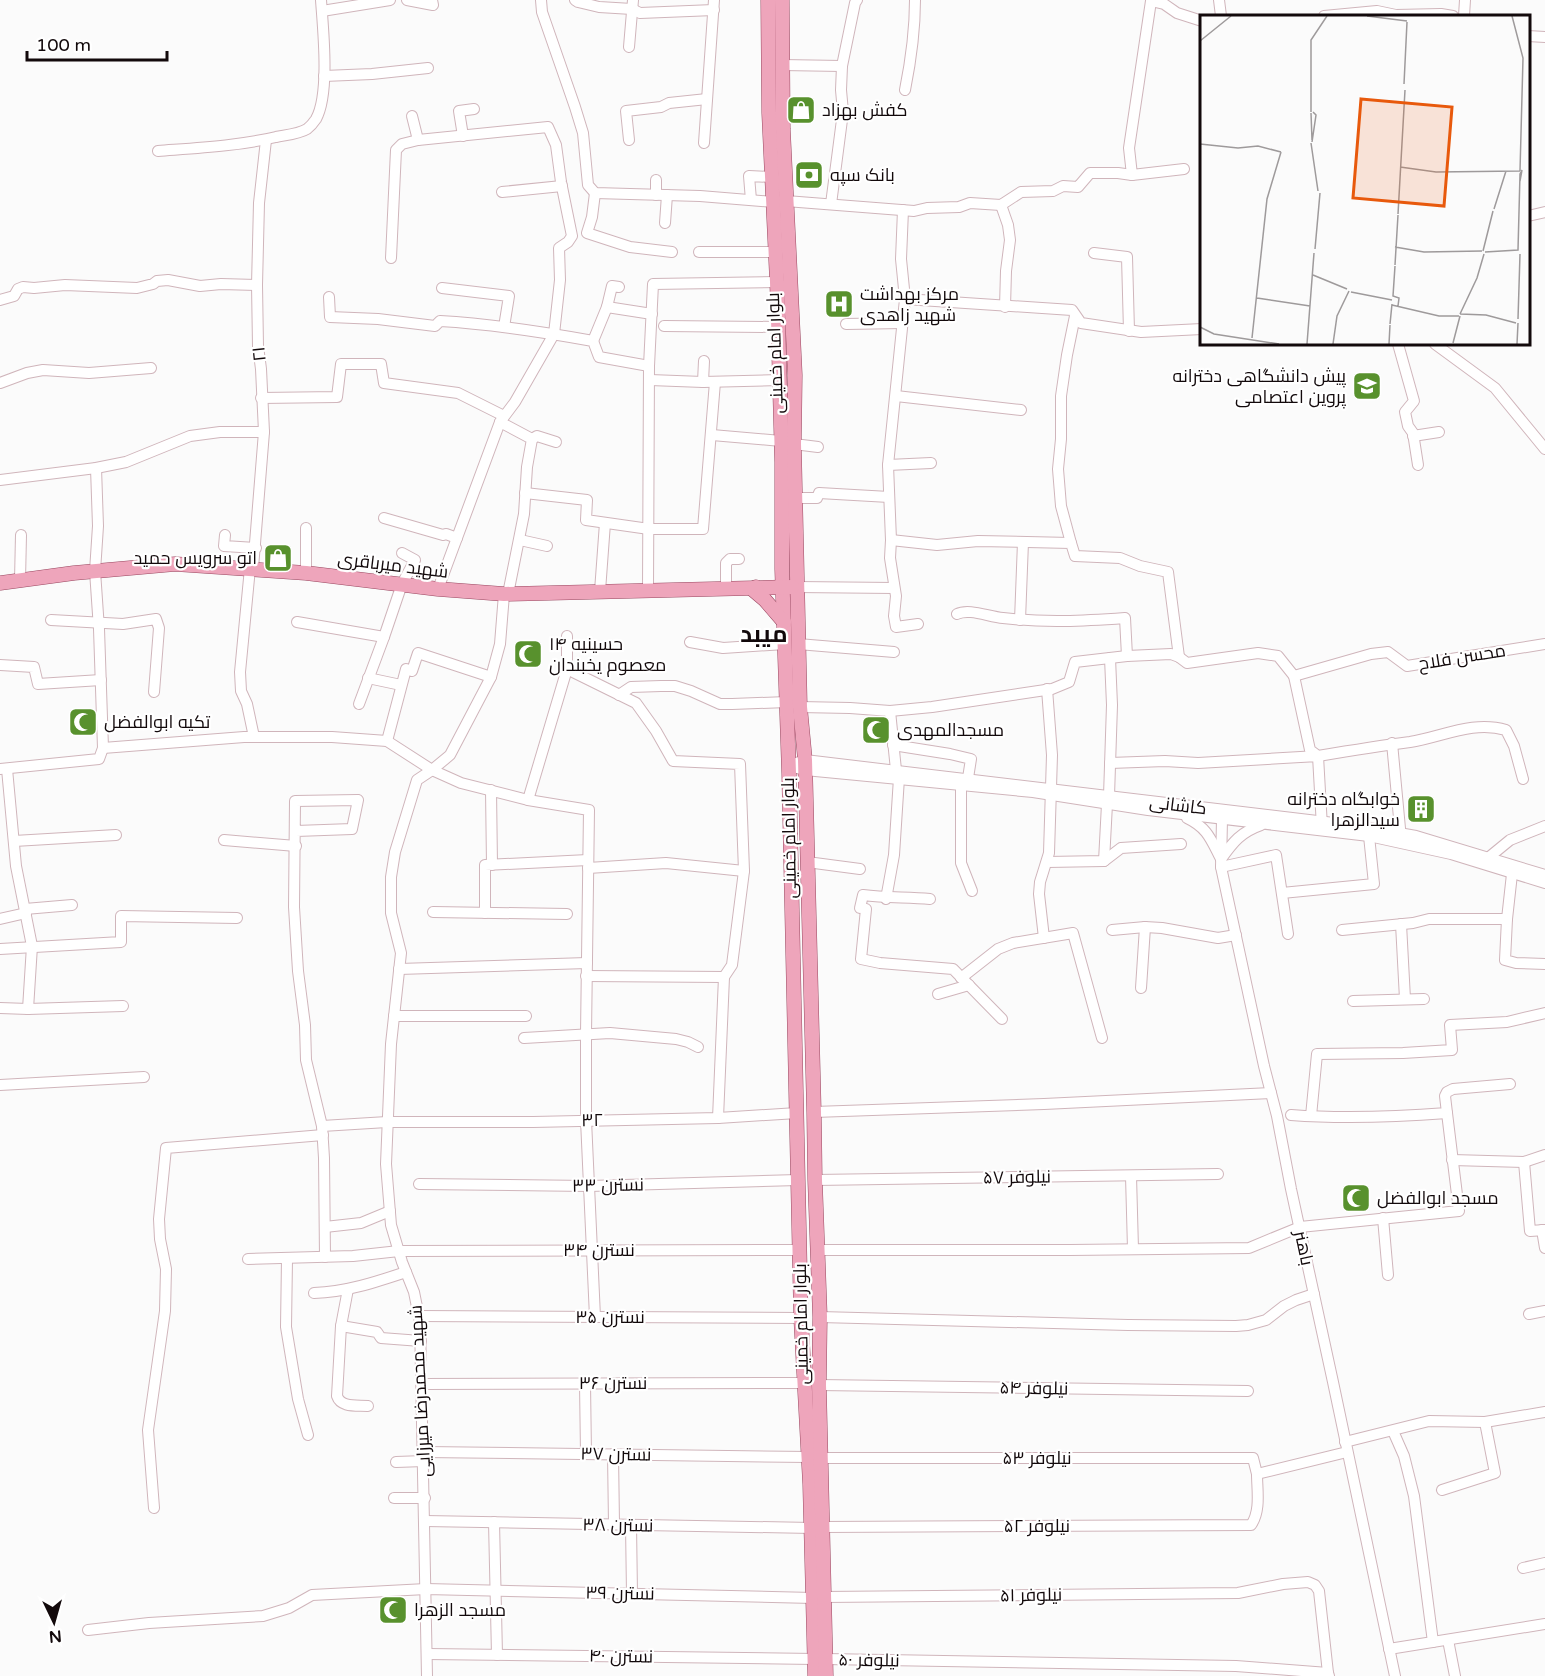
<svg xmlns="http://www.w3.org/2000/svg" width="1545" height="1676" font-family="'Varela Round',Cairo,sans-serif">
	<rect width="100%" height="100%" fill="#fbfbfb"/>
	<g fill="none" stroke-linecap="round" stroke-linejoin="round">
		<g stroke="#d0b5bb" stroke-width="12">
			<g id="minor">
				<polyline points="407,0 433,5 432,0"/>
				<polyline points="541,0 542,12 575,107 583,133 588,185 595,193 700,196 773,202"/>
				<polyline points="575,0 578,2 599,7 632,9 640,13 714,10"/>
				<polyline points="1219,0 1221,16"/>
				<polyline points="322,11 390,0"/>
				<polyline points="1324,16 1377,11 1396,15 1441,14 1453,16"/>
				<polyline points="1464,16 1465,0"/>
				<polyline points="1528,36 1545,37"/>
				<polyline points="629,47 633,0"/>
				<polyline points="782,65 842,66"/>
				<polyline points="324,76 372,74 428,68"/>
				<path d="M905,90C911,60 915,31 915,0"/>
				<polyline points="412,116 418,140"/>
				<polyline points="463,136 459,111 474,109"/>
				<polyline points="629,140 626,111 661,107 669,103 707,99"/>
				<polyline points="704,143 714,0"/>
				<path d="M158,151C197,148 238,146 276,137C286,135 299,134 307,129C311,126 314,122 316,119C330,94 323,29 321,0"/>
				<polyline points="1184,169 1132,175 1129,148 1151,1 1164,4 1177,13 1202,21"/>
				<polyline points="502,192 562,186"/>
				<polyline points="595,193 592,217 587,233 630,247 672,252"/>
				<polyline points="656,195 656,180"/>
				<polyline points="751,200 749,176 772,177"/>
				<polyline points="786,201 914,211 927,208 959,207 970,203 1001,205 1021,192 1053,191 1063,186 1078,187 1090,173 1118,173 1132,175"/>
				<polyline points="831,204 843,112 841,90 842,66 855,3 857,0"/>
				<polyline points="1001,205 1008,225 1010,240 1006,271 1005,307"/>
				<polyline points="903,210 901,259 905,299"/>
				<polyline points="1528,216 1545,212"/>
				<polyline points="665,223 667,195"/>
				<polyline points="699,252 775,252"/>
				<polyline points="1094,253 1127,257 1129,331"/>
				<polyline points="391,258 396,150 402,144 418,140 548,127 556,145 561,182 572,236 568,242 559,248 560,280 554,334 515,402 500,422 438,589"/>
				<polyline points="442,288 509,296 504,327"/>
				<path d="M329,297L330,317L378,319L435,326L440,321C492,324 543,332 593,341L599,357L649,366"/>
				<polyline points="0,300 14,296 18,289 23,287 34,288 65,285 137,288 153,284 157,281 168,280 200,286 221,284 257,285"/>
				<polyline points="607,307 612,286 619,287"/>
				<polyline points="846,324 902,323"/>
				<polyline points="664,326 778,327"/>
				<polyline points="593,341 607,307 652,314"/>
				<polyline points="1398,344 1414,401 1405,412 1408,426 1413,433 1418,465"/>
				<polyline points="1435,344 1495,388 1545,449"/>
				<polyline points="650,380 703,382 779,380"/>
				<polyline points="703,382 704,361"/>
				<polyline points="0,383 27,373 43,370 89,373 151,368"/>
				<polyline points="896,396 1021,410"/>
				<polyline points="261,398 337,397 341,364 381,364 384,383 458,393 504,416"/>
				<polyline points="500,422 532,439 527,467 524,514 508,594"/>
				<polyline points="712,435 781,441"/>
				<polyline points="1413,436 1439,432"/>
				<polyline points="532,439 537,436 556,442"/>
				<polyline points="794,444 818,447"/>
				<polyline points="888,465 931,463"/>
				<polyline points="0,480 96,468 126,462 190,436 220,432 264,432"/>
				<polyline points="525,493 587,500 586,520 649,529 703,529 715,382"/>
				<polyline points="795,498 817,498 819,493 889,497"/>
				<polyline points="384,518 443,535 446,534 457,538"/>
				<polyline points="306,528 306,573"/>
				<polyline points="225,535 224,546 256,548"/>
				<polyline points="520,540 547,546"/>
				<polyline points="891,540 937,545 978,541 1071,543 1075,556 1120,558 1140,566 1168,572 1179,657"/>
				<polyline points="1071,543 1061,506 1058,469 1061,439 1061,396 1067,355 1075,316"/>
				<polyline points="250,568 240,672 241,691 247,704 254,737"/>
				<polyline points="253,568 264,432 261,369 258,346 257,285 259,203 266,140"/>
				<polyline points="20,580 21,535"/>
				<polyline points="797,587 894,588"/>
				<polyline points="648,589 649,366 653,284 777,282"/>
				<polyline points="726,589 726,563 730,559 739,559"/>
				<polyline points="600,591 605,523"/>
				<path d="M957,614C969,608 989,617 1003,618C1045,623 1083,621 1125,618L1127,656"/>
				<polyline points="51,620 123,624 156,619 159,628 154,692"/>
				<polyline points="1020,620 1023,542"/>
				<polyline points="297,622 384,637"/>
				<polyline points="918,624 896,627 894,616 896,596 890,558 891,540 888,465 905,299 1072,310 1081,323 1141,332 1202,329"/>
				<polyline points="690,642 723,648 785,644"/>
				<polyline points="798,644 894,652"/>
				<polyline points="0,665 34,667 38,684 101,680"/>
				<polyline points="567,669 636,703 656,731 673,761 740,764 744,871 732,965 724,977 586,976"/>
				<path d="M1294,676L1310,750L1318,756C1348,751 1379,746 1410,742C1442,737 1473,720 1506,730L1514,746L1523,779"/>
				<polyline points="368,678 401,685"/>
				<polyline points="619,695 631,687 661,686 675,686 691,691 720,704 732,704 787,702"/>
				<polyline points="359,704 384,637 402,584 415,560 402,553"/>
				<polyline points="800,707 850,708 890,711 932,707 1052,689 1069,682 1075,662 1127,656 1171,654 1179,657 1187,663 1258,653 1278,656 1294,676 1371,654 1388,652 1407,666 1545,644"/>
				<polyline points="387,741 406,669 412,671 418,653 491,677"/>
				<polyline points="1392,743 1401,839"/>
				<polyline points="893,745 950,754 971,759 968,778"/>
				<polyline points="103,748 244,737 332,737 387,741 432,770 461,783 528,800 589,810 586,1034 586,1120 595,1317"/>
				<polyline points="1110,763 1165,761 1198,763 1318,756 1322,827"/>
				<polyline points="0,769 99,759 103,748 99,629 95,571 98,526 96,468"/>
				<polyline points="7,769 16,866 32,946 28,1009"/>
				<polyline points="963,780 961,784 961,863 972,891"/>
				<polyline points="491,790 492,865"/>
				<polyline points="528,800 567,669 567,636"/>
				<path d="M1187,818C1208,828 1211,840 1221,859C1233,842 1241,832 1261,825"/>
				<polyline points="1222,819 1221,867 1264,1066 1277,1116 1291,1189 1333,1382 1395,1676"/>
				<polyline points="296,831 352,829 358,800 295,801 294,907 298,971 305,1025 306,1060 322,1126"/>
				<polyline points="224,840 296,846"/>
				<polyline points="14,841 116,835"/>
				<polyline points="1488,858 1510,840 1545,826"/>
				<polyline points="1104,861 1107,804 1109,796 1112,705 1110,658"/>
				<polyline points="807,862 860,869"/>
				<polyline points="1047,862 1104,861 1121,848 1181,844"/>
				<polyline points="1221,867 1276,855 1288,934"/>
				<polyline points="1514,867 1512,874 1507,919 1505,960 1516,963 1545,964"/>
				<polyline points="588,868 666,863 744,871"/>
				<polyline points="1545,875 1416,836 1359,826 805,760 788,766 805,770 1033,792 1148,810 1369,836 1451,854 1545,883"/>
				<polyline points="1282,893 1374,884 1369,836"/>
				<polyline points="886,899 894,855 899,778 896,770 890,711"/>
				<path d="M860,908L863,895C885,898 907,897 930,899"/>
				<polyline points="25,909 72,905"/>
				<polyline points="866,909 861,959 880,963 953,969 1002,1019"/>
				<polyline points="433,912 567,914"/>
				<polyline points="485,913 485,865 588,860"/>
				<polyline points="0,919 26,913"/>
				<polyline points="1401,924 1405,999"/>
				<polyline points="1112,930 1145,927 1162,928 1218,938 1236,935"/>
				<polyline points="1342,930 1413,923 1429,919 1507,919"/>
				<polyline points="1044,938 1039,894 1040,882 1049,853 1052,755 1047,689"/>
				<polyline points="0,949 121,942 121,916 237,918"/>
				<polyline points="399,969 587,963"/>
				<polyline points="961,978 998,949 1013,943 1073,933 1102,1038"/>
				<polyline points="1141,988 1145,927"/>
				<polyline points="938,994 969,985"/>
				<polyline points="1353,1001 1424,999"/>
				<polyline points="0,1008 28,1009 123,1006"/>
				<polyline points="394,1016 526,1016"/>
				<polyline points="524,1038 610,1033 676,1039 688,1042 698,1047"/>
				<polyline points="0,1085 144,1077"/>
				<polyline points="814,1112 1044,1104 1271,1093"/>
				<path d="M1291,1115C1343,1119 1395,1117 1447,1113L1445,1096L1447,1092L1453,1089L1510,1084"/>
				<polyline points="1311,1116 1317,1054 1403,1053 1452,1050 1450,1025 1507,1022 1545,1013"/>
				<polyline points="718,1118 724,977"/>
				<polyline points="1452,1160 1524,1162 1545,1155"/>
				<polyline points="1524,1162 1530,1231 1545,1230"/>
				<polyline points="1131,1176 1133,1249"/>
				<polyline points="815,1180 1218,1174"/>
				<polyline points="419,1184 589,1186 798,1180"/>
				<polyline points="1383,1218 1388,1275"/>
				<polyline points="325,1227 361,1223 390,1211"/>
				<polyline points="1542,1230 1545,1248"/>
				<polyline points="818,1250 1070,1250 1249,1248 1300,1227 1459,1211 1447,1113"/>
				<polyline points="325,1257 324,1158 322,1126 387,1122 533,1122 718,1118 797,1113"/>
				<polyline points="248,1259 353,1256 399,1251 800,1250"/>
				<polyline points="287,1259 286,1327 298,1399 308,1435"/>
				<path d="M348,1289L341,1326L337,1396C341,1408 357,1405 368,1406"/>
				<path d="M314,1293C346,1292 376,1282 406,1272"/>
				<polyline points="1529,1314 1545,1311"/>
				<polyline points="419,1316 801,1318"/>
				<polyline points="820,1317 1128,1325 1236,1326 1248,1325 1266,1320 1284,1306 1296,1300 1314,1294"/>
				<polyline points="341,1326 377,1332 381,1338 421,1341"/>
				<polyline points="422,1384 804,1383"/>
				<polyline points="585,1384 586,1454"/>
				<polyline points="819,1385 1248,1391"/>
				<polyline points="1393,1431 1404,1456 1414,1496 1433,1642"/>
				<polyline points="1345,1442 1429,1421 1485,1422 1545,1412"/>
				<polyline points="424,1452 809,1457"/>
				<polyline points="613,1454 614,1524"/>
				<polyline points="822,1458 1253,1458 1257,1474 1347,1452"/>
				<polyline points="396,1462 424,1461"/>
				<polyline points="1442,1490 1495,1473 1485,1422"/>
				<polyline points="394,1498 425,1498"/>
				<polyline points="154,1508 148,1430 165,1311 166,1269 160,1239 159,1219 166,1148 323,1135"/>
				<polyline points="425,1521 812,1528"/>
				<polyline points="494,1522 497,1655"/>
				<polyline points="631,1525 632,1594"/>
				<path d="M823,1527L1251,1525C1261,1511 1257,1490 1257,1474"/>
				<polyline points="1523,1568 1545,1563"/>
				<polyline points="824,1597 1238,1593 1283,1584 1308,1582 1315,1585 1319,1591 1328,1673"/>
				<polyline points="88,1630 149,1623 263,1616 289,1608 312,1595 426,1589 813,1598"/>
				<polyline points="1448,1640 1455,1676"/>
				<polyline points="1389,1649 1545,1624"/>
				<polyline points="427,1654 815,1659"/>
				<polyline points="825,1659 1236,1666 1328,1673 1329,1676"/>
				<polyline points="427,1676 420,1322 414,1292 402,1262 391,1225 386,1164 391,1044 401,953 391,913 391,877 395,852 417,780 432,770 450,755 491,677 500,644 504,594"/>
			</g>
		</g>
		<g stroke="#994760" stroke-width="15">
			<g id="major">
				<polyline points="768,0 769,113 777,282 782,462 782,569 789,773 801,1318 810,1484 815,1676"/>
				<polyline points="782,0 783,129 795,375 794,444 800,707 805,760 814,1112 815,1180 820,1317 819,1385 826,1676"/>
				<polyline points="0,583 74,573 175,564 306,573 438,589 504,594 792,587"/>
				<polyline points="756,587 752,589 765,600 784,622"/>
			</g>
		</g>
		<use href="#minor" stroke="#fff" stroke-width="10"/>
		<use href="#major" stroke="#eea5bb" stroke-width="14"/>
	</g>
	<defs>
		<g id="shop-square" transform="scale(1.5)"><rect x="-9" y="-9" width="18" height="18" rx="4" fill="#58912d" stroke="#fff"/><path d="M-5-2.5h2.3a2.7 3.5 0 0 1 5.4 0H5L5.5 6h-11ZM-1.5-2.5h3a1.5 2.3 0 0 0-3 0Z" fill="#fff"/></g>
		<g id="bank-square" transform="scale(1.5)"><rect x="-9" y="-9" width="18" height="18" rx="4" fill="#58912d" stroke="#fff"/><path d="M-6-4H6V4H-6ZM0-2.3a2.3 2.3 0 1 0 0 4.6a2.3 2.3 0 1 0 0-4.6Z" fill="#fff"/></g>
		<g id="hospital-square" transform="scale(1.5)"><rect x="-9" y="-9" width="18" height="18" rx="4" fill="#58912d" stroke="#fff"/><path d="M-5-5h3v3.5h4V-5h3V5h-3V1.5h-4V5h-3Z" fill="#fff"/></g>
		<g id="school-square" transform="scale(1.5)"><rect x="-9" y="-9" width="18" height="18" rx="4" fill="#58912d" stroke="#fff"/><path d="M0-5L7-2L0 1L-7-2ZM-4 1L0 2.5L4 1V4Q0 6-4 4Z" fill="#fff"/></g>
		<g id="mosque-square" transform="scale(1.5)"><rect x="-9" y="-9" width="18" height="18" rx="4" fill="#58912d" stroke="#fff"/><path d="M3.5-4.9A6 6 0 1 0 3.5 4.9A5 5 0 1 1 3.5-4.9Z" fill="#fff"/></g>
		<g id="building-square" transform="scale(1.5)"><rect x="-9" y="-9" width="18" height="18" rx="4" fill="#58912d" stroke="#fff"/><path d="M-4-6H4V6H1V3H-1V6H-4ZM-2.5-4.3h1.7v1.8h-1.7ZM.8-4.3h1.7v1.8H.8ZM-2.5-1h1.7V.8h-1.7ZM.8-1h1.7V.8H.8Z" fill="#fff"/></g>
	</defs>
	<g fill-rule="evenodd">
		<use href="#shop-square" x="801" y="110"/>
		<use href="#bank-square" x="809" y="175"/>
		<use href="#hospital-square" x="839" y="304"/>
		<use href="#school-square" x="1367" y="386"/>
		<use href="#shop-square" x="278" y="558"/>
		<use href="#mosque-square" x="528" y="654"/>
		<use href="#mosque-square" x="83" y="722"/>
		<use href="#mosque-square" x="876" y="730"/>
		<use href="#building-square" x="1421" y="809"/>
		<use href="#mosque-square" x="1356" y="1198"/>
		<use href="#mosque-square" x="393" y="1610"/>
	</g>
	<g text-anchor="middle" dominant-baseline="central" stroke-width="4.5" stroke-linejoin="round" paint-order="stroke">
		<g font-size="18" fill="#12090b" stroke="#fff" text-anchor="start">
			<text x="822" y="110">کفش بهزاد</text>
			<text x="830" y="175">بانک سپه</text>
			<text x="860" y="294">مرکز بهداشت<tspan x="860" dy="21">شهید زاهدی</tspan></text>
			<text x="1346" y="376" text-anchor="end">پیش دانشگاهی دخترانه<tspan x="1346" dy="21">پروین اعتصامی</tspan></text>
			<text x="257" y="558" text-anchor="end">اتو سرویس حمید</text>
			<text x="549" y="644">حسینیه ۱۴<tspan x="549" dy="21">معصوم یخبندان</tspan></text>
			<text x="104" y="722">تکیه ابوالفضل</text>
			<text x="897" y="730">مسجدالمهدی</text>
			<text x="1400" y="799" text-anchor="end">خوابگاه دخترانه<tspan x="1400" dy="21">سیدالزهرا</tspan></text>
			<text x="1377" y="1198">مسجد ابوالفضل</text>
			<text x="414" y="1610">مسجد الزهرا</text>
		</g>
		<g font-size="18" fill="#12090b" stroke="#fff">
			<text transform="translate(775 353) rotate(-92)">بلوار امام خمینی</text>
			<text transform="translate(259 354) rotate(-96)">۲۱</text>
			<text transform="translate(393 565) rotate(7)">شهید میرباقری</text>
			<text transform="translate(1462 657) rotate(-9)">محسن فلاح</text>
			<text transform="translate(1178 805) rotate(7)">کاشانی</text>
			<text transform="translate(789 838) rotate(-91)">بلوار امام خمینی</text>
			<text transform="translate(592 1120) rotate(-1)">۳۲</text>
			<text transform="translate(1017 1177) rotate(-1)">نیلوفر ۵۷</text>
			<text transform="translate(608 1185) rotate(-1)">نسترن ۳۳</text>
			<text transform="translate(1304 1248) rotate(78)">باهنر</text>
			<text x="599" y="1250">نسترن ۳۴</text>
			<text x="610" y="1317">نسترن ۳۵</text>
			<text transform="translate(801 1324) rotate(-91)">بلوار امام خمینی</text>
			<text x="613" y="1383">نسترن ۳۶</text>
			<text transform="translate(1034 1388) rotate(1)">نیلوفر ۵۴</text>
			<text transform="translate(420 1391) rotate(-93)">شهید محمدرضا میرزایی</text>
			<text transform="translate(616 1454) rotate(1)">نسترن ۳۷</text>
			<text x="1037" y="1458">نیلوفر ۵۳</text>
			<text transform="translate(618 1525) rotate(1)">نسترن ۳۸</text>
			<text x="1037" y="1526">نیلوفر ۵۲</text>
			<text transform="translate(620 1593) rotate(1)">نسترن ۳۹</text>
			<text transform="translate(1031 1595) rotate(-1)">نیلوفر ۵۱</text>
			<text transform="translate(621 1656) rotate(1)">نسترن ۴۰</text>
			<text transform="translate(869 1660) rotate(1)">نیلوفر ۵۰</text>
		</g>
		<g font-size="24" font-weight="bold" fill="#12090b" stroke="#fff">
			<text x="764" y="634">میبد</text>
		</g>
	</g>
	<g transform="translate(1200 15)">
		<rect width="330" height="330" fill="#fbfbfb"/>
		<path fill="none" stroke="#9e9a9b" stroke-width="1.5" d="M167,1L207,6M312,1L323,43L320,156M0,26L31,1M204,69L207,7M111,97V25L127,1M111,98L112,125M112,127L116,100L113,97M111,128L118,176M0,129L38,133L58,131L81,137M200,152L236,157L320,156M294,194L306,156M198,199L205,75M195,232L224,237L282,236M115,234L120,178M283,236L293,196M285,237L318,235L320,159L322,155L320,166M195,250L198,200M195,251L193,281L199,283L198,291M113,260L147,274M151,277L192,285M57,283L110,291M192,290L239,301H259M260,299L277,263L284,239M260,299L286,300L316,308M318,304L320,239M190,309L192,289M0,312L14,319L79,329M52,323L67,184L81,137M253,328L260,301M107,329L114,238M133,329L137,301L149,276M189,329L190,310M317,329L318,308"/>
		<path fill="#e8590c" fill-opacity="0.15" stroke="#e8590c" stroke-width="3" d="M161,84L252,92L244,191L153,183Z"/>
		<rect width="330" height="330" fill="none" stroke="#12090b" stroke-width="3"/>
	</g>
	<g transform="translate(54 1622) rotate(175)" stroke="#ffffff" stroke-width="4.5" paint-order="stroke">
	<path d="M0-4.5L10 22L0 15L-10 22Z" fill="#12090b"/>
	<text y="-9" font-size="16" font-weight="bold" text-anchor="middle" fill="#12090b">N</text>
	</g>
	<path d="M27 51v9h140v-9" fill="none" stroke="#12090b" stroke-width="3"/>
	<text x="36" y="51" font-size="18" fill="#12090b" stroke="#ffffff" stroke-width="4.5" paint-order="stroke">100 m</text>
</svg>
